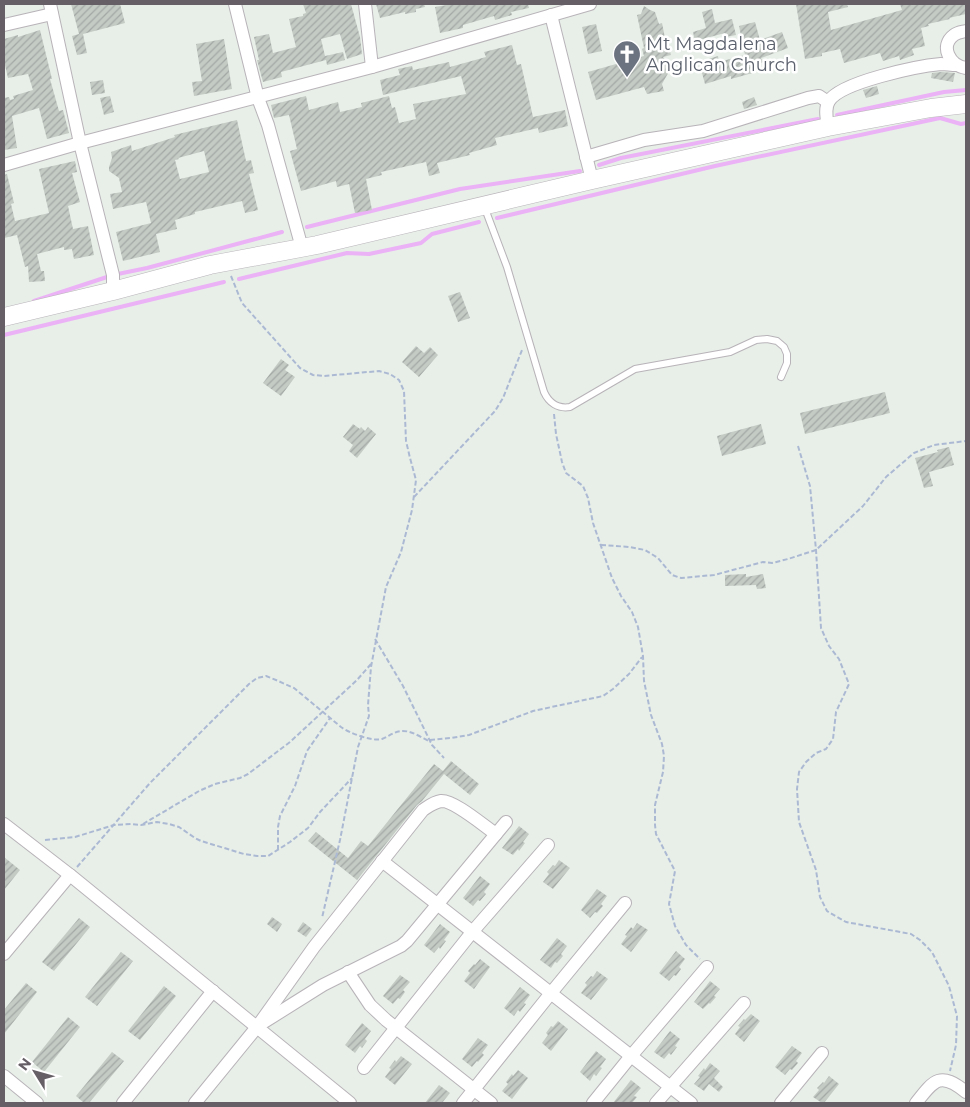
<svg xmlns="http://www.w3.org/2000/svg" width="970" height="1107" font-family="Montserrat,sans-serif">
	<defs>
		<pattern id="building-hatch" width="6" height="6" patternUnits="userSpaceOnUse" patternTransform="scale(1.25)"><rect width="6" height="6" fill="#c4cbc5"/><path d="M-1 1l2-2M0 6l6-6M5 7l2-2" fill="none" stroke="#a3a8a4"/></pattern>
	</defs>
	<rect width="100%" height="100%" fill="#e8efe9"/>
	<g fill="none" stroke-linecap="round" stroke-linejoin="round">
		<g stroke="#ebb2f5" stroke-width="4">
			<polyline points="837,115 944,92 966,90"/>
			<polyline points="599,165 621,158 818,119"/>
			<polyline points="497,218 715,166 940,118 961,124 966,123"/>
			<polyline points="307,227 460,189 580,171"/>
			<polyline points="239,279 347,253 369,254 421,243 432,234 479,222"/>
			<polyline points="34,301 113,275 147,268 282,232"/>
			<polyline points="4,335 224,282"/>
		</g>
	</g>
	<g fill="url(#building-hatch)" fill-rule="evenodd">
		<polygon points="71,4 120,4 125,23 83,34 87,53 77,55 72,36 79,34"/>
		<polygon points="303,4 351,4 360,37 362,54 347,59 340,34 321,39 325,56 343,52 345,60 327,65 326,60 281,72 282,77 263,82 257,60 259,60 254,37 269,34 273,53 296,47 289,19 303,16 303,14 306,13"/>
		<polygon points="376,4 424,4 425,7 416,9 416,12 405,14 405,12 380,18"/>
		<polygon points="453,4 528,4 529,8 511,12 512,15 495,20 494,16 463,25 463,28 440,33 435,7"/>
		<polygon points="796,4 847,4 848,7 828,12 831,30 902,10 900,4 966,4 966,14 949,18 950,19 928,24 929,26 921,28 925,46 912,49 914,55 900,60 899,56 883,61 880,53 844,63 840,49 822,53 822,56 805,59"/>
		<polygon points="644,6 650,10 655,12 659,24 662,23 666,43 668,43 671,55 663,57 671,68 662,84 664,91 647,94 644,87 596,100 588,72 644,56 642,49 644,48 637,15 641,14"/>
		<polygon points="712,9 715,23 732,19 736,35 726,37 725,33 695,41 693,32 706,28 702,12"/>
		<polygon points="755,22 760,40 782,32 788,48 761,58 763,62 755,65 756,72 731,79 731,76 705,84 699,62 718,56 719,62 745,55 739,26"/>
		<polygon points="596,24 602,51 588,54 582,27"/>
		<polygon points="40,30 52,79 50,79 59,111 63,110 69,133 47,139 39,108 12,116 17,148 4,150 4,98 9,97 10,100 14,99 13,96 33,90 28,74 8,78 4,61 4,39 18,35 18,37"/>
		<polygon points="224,39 232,89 194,96 192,82 202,81 196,44"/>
		<polygon points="512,45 517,65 521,64 533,117 565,110 568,126 539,133 538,128 495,138 497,145 469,153 470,155 437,163 440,173 429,176 426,162 381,172 382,175 366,179 372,210 355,213 349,184 337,187 336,181 301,191 290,151 297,149 289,115 274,118 271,105 306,96 309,110 338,102 340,112 362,107 361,103 389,96 392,108 395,107 399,123 416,119 413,104 466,94 461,76 383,95 380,80 400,75 398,69 412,66 413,70 449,62 450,67 486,57 484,52"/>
		<polygon points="941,72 955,73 953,82 931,78 932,73"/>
		<polygon points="103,80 105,93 92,95 90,82"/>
		<polygon points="877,86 879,94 866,98 863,90"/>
		<polygon points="110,96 114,112 104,115 100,98"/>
		<polygon points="754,97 757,105 744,109 742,102"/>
		<path d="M237,120L246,161L251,160L254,173L249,174L258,210L245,213L242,201L195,212V214L175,220L177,229L156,234L160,252L123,261L116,232L151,223L146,202L113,209L110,194L122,192L119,178L109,171V167L112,158L111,152L131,145L132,151L175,137L174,135ZM204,151L209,172L180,179L175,160L179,159L178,158Z"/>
		<polygon points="75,161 77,172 72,173 80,202 68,206 73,229 88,226 94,255 74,259 72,249 64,250 64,247 37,254 41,271 44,271 45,281 29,282 28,266 25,267 17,235 4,238 4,175 7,174 14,203 11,204 15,221 49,213 39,169"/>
		<polygon points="460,292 470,318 458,322 448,296"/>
		<polygon points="416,346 424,353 430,347 438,355 419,377 402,362"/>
		<polygon points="281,359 289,365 285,370 295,377 281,396 263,383"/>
		<polygon points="885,392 890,413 805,434 800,413"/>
		<polygon points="353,424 360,429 361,427 365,431 368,427 376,434 357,458 349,451 353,445 343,437"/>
		<polygon points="761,424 766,444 722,456 717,436"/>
		<polygon points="949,447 954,465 929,472 933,486 924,488 915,458 938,452 937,450"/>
		<polygon points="746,574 746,577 763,574 766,588 757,589 756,585 725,586 725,575"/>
		<polygon points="451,761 479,784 470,795 444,774 422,801 417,805 357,880 308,841 316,832 348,858 361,841 368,846 434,764 443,771"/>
		<polygon points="519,826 529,834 523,842 525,843 519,851 518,849 513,855 502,848"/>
		<polygon points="4,857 20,870 4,890"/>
		<polygon points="559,860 570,868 553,889 543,882 549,874 547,872 553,865 555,866"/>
		<polygon points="480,876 490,884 484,892 486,894 480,901 478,900 473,906 463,898"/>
		<polygon points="597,889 607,896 601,904 603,906 597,913 595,912 590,918 581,910"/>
		<polygon points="272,917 282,924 277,932 267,924"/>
		<polygon points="79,918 90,927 54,971 42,962"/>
		<polygon points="303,922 312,929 306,937 297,931"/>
		<polygon points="637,923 648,930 631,952 621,944 627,936 625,935 631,927 633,929"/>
		<polygon points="440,924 450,932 444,940 446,941 440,949 439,947 434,953 424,945"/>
		<polygon points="557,938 567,946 561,954 563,956 557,963 555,962 551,968 540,960"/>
		<polygon points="676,951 685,959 679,967 681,969 676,976 674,975 669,981 659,973"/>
		<polygon points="121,952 133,961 97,1006 85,997"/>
		<polygon points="480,959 490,967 474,989 464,981 470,973 468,971 474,964 475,965"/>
		<polygon points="597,971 608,979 591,1000 581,993 587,985 585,983 591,976 593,977"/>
		<polygon points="400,975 410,982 403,990 405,992 400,999 398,998 393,1004 383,996"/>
		<polygon points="710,981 720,989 714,996 716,997 710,1004 709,1003 703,1009 694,1002"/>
		<polygon points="26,983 37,992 4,1034 4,1010"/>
		<polygon points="164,986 176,996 140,1040 128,1031"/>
		<polygon points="520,987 530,995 524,1003 526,1004 520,1012 518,1010 514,1016 504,1008"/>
		<polygon points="751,1014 760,1021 744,1042 735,1034 740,1027 738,1026 744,1019 745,1020"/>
		<polygon points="68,1017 80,1027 44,1072 32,1062"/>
		<polygon points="558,1021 568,1029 551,1051 542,1043 548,1035 546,1033 551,1026 553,1027"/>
		<polygon points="362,1023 371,1031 365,1039 367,1041 362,1048 360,1046 355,1053 345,1045"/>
		<polygon points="670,1031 680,1039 675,1046 677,1047 671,1055 669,1053 664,1059 654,1052"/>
		<polygon points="478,1038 488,1045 482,1053 484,1055 478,1062 477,1061 472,1067 462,1059"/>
		<polygon points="792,1046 802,1053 796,1061 798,1063 792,1070 790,1069 785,1075 775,1067"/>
		<polygon points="596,1051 606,1059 600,1067 602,1068 596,1076 594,1074 590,1081 580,1072"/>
		<polygon points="112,1052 124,1061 89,1103 84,1103 76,1096"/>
		<polygon points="401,1056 412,1064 395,1085 385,1077 391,1069 389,1068 395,1060 396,1062"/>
		<polygon points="710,1063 720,1071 714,1078 723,1087 719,1092 709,1084 704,1091 694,1084 700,1077 698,1076 704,1068 705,1070"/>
		<polygon points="518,1070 528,1078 512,1099 502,1091 508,1084 506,1082 512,1074 513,1076"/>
		<polygon points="829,1076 839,1084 824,1103 822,1103 813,1097 819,1090 817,1088 823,1082 824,1083"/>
		<polygon points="631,1080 641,1088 634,1096 637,1097 632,1103 613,1103"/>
		<polygon points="439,1085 450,1093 442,1103 425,1103"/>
	</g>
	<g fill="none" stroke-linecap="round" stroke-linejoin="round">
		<g stroke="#b8b3b8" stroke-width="8">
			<path id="lane" d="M484,206L507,267L544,392C549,403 558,409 570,407L635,369L730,352L756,340L767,339L777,341L784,347L787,354V363L781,377"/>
		</g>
		<g stroke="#b8b3b8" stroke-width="14">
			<g id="street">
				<polyline points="50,4 80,143 113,275 113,291"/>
				<polyline points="235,4 258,98 268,125 302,248"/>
				<polyline points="365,4 372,67"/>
				<polyline points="551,15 592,180"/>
				<polyline points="4,25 52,14"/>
				<path d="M966,31C962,32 958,32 954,35C939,46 950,66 966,68"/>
				<path d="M828,127C827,119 824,109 829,101C841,82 918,66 941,64C946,64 951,65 956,65"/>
				<polyline points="586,157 644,140 703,131 808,98 819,96 828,102"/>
				<polyline points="4,165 80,143 372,67 590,4"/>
				<polyline points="4,824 70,875 350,1103"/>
				<polyline points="382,861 691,1103"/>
				<polyline points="4,954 70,875"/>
				<polyline points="348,972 370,1005 386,1020 491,1103"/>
				<polyline points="264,1022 323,985 401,946 407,941 506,822"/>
				<polyline points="364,1068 473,931 548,845"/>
				<polyline points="4,1076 37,1103"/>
				<polyline points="123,1103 213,991"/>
				<path d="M195,1103L257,1027L314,947L423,810C429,806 434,802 441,801C454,800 484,826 496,834"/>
				<polyline points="463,1103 551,993 625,903"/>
				<polyline points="593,1103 631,1056 707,967"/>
				<polyline points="656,1103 744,1003"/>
				<polyline points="781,1103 822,1053"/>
				<path d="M916,1103C934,1080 940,1071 966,1092"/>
			</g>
		</g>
		<g stroke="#bab4ba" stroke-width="19">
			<polyline id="secondary" points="4,317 113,291 210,265 317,245 592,180 828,127 931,108 966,104"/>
		</g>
		<g stroke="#acb9d3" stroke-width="2" stroke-dasharray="5 2.5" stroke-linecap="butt">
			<polyline points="231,276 242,303 300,368 313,375 324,376 379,371 390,374 399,380 404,391 406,441 410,458 416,480 412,510 401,552 386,587 371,667 368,705 369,716 358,747 340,840 322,918"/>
			<polyline points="554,414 556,434 562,462 566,473 583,486 588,498 593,523 612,578 621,596 632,612 638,627 643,656 644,681 651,715 662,744 664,756 663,772 655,805 655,825 656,834 675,871 669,904 675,926 686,945 700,959"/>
			<polyline points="798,446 810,486 816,550 821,628 829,646 839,659 849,684 836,712 833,739 826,749 816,753 806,762 799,772 797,789 799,822 816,870 820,897 827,911 846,922 911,934 920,940 932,952 949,986 957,1016 956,1045 950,1071"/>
			<polyline points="414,497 495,411 503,398 522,350"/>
			<polyline points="601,545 630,547 645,550 658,558 672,575 681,578 714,575 763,562 772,563 788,559 816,550 863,506 886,477 914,453 934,445 966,441"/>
			<polyline points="375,639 403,686 432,745 444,758"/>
			<polyline points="430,740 451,738 469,735 533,711 603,696 613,689 629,674 642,657"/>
			<polyline points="143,824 199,791 215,784 240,778 248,774 290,742 357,680 371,664"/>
			<polyline points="45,840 75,837 114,825 131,824 141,825 157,822 169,824 179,827 195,838 201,841 244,854 257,856 268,856 290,842 308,828 320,812 352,778"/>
			<polyline points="278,850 278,827 280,816 295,786 307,751 330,718"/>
			<path d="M77,867L150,783L249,684L257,678L266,676L276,680L294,688L341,727C349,733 373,742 382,739C389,736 394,732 401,731C411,730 422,738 431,742"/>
		</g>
		<use href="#lane" stroke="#fff" stroke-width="6"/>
		<use href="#street" stroke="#fff" stroke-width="12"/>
		<use href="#secondary" stroke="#fff" stroke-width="18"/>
	</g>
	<defs>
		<g id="church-pin" transform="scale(1.4375)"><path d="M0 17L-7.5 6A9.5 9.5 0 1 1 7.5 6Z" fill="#6b7280" stroke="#fff"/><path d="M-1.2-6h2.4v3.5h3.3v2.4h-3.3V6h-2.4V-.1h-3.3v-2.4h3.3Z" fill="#fff"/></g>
	</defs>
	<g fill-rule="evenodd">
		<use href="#church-pin" x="627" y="54"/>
	</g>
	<g text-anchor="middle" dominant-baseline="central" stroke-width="5" stroke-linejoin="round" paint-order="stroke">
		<g font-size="18" fill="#5b616d" stroke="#fff" text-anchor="start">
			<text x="646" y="44">Mt Magdalena<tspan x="646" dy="21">Anglican Church</tspan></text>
		</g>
	</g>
	<rect width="970" height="1107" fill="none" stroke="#665f66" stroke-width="10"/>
	<g transform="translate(35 1072) rotate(307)" stroke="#ffffff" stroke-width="4" paint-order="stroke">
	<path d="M0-4L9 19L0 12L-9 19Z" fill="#665f66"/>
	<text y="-8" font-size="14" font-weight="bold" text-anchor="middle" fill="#665f66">N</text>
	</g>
</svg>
